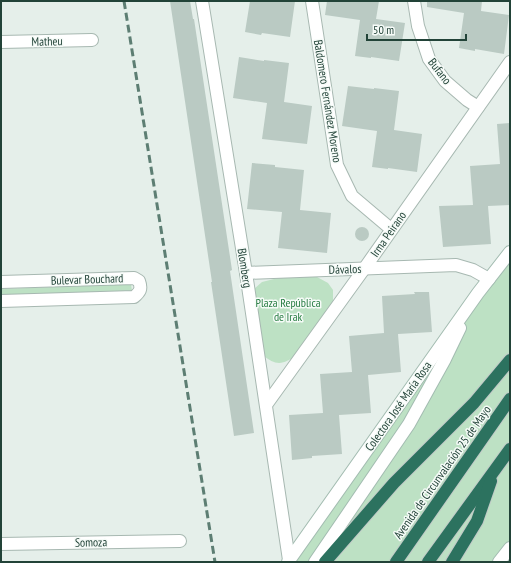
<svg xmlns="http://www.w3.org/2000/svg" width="511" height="563" font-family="'PT Sans Narrow',sans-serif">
	<rect width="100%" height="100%" fill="#e5efea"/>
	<g fill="#bde1c4">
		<polygon points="510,252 510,562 288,562"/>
		<path d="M300,276L317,277L328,283L333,290V301L296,355C284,365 275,366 263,355L254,289L262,282L282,277Z"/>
		<polygon points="131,284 132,291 1,297 1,289"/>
	</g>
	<g fill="#bacac3">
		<polygon points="170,1 190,1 193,19 194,19 232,270 230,271 254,433 234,436 211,282 212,282"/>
		<polygon points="250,1 295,1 290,37 262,33 261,35 245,32"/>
		<polygon points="327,1 379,1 376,19 405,23 399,61 371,57 371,58 355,56 360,20 325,15"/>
		<polygon points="427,1 482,1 481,11 509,15 504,54 475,49 475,51 459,48 464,13 427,7"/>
		<polygon points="239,57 264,61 264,60 289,63 284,102 312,106 307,144 262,139 267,103 233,98"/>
		<polygon points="348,86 374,89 374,88 399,91 394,130 422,134 417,172 388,168 388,169 372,167 377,131 342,126"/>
		<polygon points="510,123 510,205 488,206 491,244 443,247 439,206 473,205 470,166 500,164 497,124"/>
		<polygon points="252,163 275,165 275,167 304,170 300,210 331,213 327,253 278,248 282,212 247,209"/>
		<circle cx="362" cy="234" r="7"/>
		<polygon points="414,292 429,292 432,332 398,334 401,372 368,375 371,413 339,415 342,454 312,456 312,458 292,460 289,415 323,413 320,374 352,372 349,336 384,333 382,296 415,294"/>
	</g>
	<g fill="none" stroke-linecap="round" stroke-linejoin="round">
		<g stroke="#a7b8b1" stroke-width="14">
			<g id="street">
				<polyline points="202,1 246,273 289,560"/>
				<polyline points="312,1 337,165 352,196 391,229"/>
				<polyline points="414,1 418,26 429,59 445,81 467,100 478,107"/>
				<polyline points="1,42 92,40"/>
				<polyline points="246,273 456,265 473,270 489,279"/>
				<path d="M1,282L134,278L139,281C142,289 140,292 134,297L1,301"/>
				<polyline points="266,405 364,269 510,62"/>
				<polyline points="1,544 180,541"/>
			</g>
		</g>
		<g stroke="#a3bcb1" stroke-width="14">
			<g id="secondary">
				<polyline points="288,562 478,293 510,252"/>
				<polyline points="315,562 409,424 445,359 460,328"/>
				<polyline points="499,562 510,548"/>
			</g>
		</g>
		<g stroke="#c1cac7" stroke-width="14">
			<g id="highway">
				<polyline points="325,562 394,483 474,403 510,360"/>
				<polyline points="396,562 510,399"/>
				<polyline points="428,562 510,449"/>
				<polyline points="452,562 477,521 491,481"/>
			</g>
		</g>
		<use href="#street" stroke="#fff" stroke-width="12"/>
		<use href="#secondary" stroke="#fff" stroke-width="12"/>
		<use href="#highway" stroke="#2c725f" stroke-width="12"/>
		<polyline stroke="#5d7e73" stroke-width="3" stroke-dasharray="8 4" stroke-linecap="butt" points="124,1 215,562"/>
	</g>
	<g text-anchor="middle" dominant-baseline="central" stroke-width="3" stroke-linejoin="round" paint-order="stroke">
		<g font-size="12" fill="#224338" stroke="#f6fbf8">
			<text transform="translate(47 41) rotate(-1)">Matheu</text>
			<text transform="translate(440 71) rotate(52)">Bufano</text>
			<text transform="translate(328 101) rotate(81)">Baldomero Fernández Moreno</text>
			<text transform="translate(388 234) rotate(-55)">Irma Peirano</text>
			<text transform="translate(245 268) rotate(81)">Blomberg</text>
			<text transform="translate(345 269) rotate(-2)">Dávalos</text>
			<text transform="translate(87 279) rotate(-2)">Bulevar Bouchard</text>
			<text transform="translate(398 406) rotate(-55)">Colectora José María Rosa</text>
			<text transform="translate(442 472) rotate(-55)">Avenida de Circunvalación 25 de Mayo</text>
			<text transform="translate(91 542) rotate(-1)">Somoza</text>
		</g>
		<g font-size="12" fill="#297d44" stroke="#f6fbf8">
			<text x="288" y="302">Plaza República<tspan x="288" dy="14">de Irak</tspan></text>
		</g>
	</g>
	<rect width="511" height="563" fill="none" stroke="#224338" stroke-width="4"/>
	<path d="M367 34v6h99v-6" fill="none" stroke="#224338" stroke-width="2"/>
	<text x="373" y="34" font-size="12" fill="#224338" stroke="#f6fbf8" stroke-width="3" paint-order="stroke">50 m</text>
</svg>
